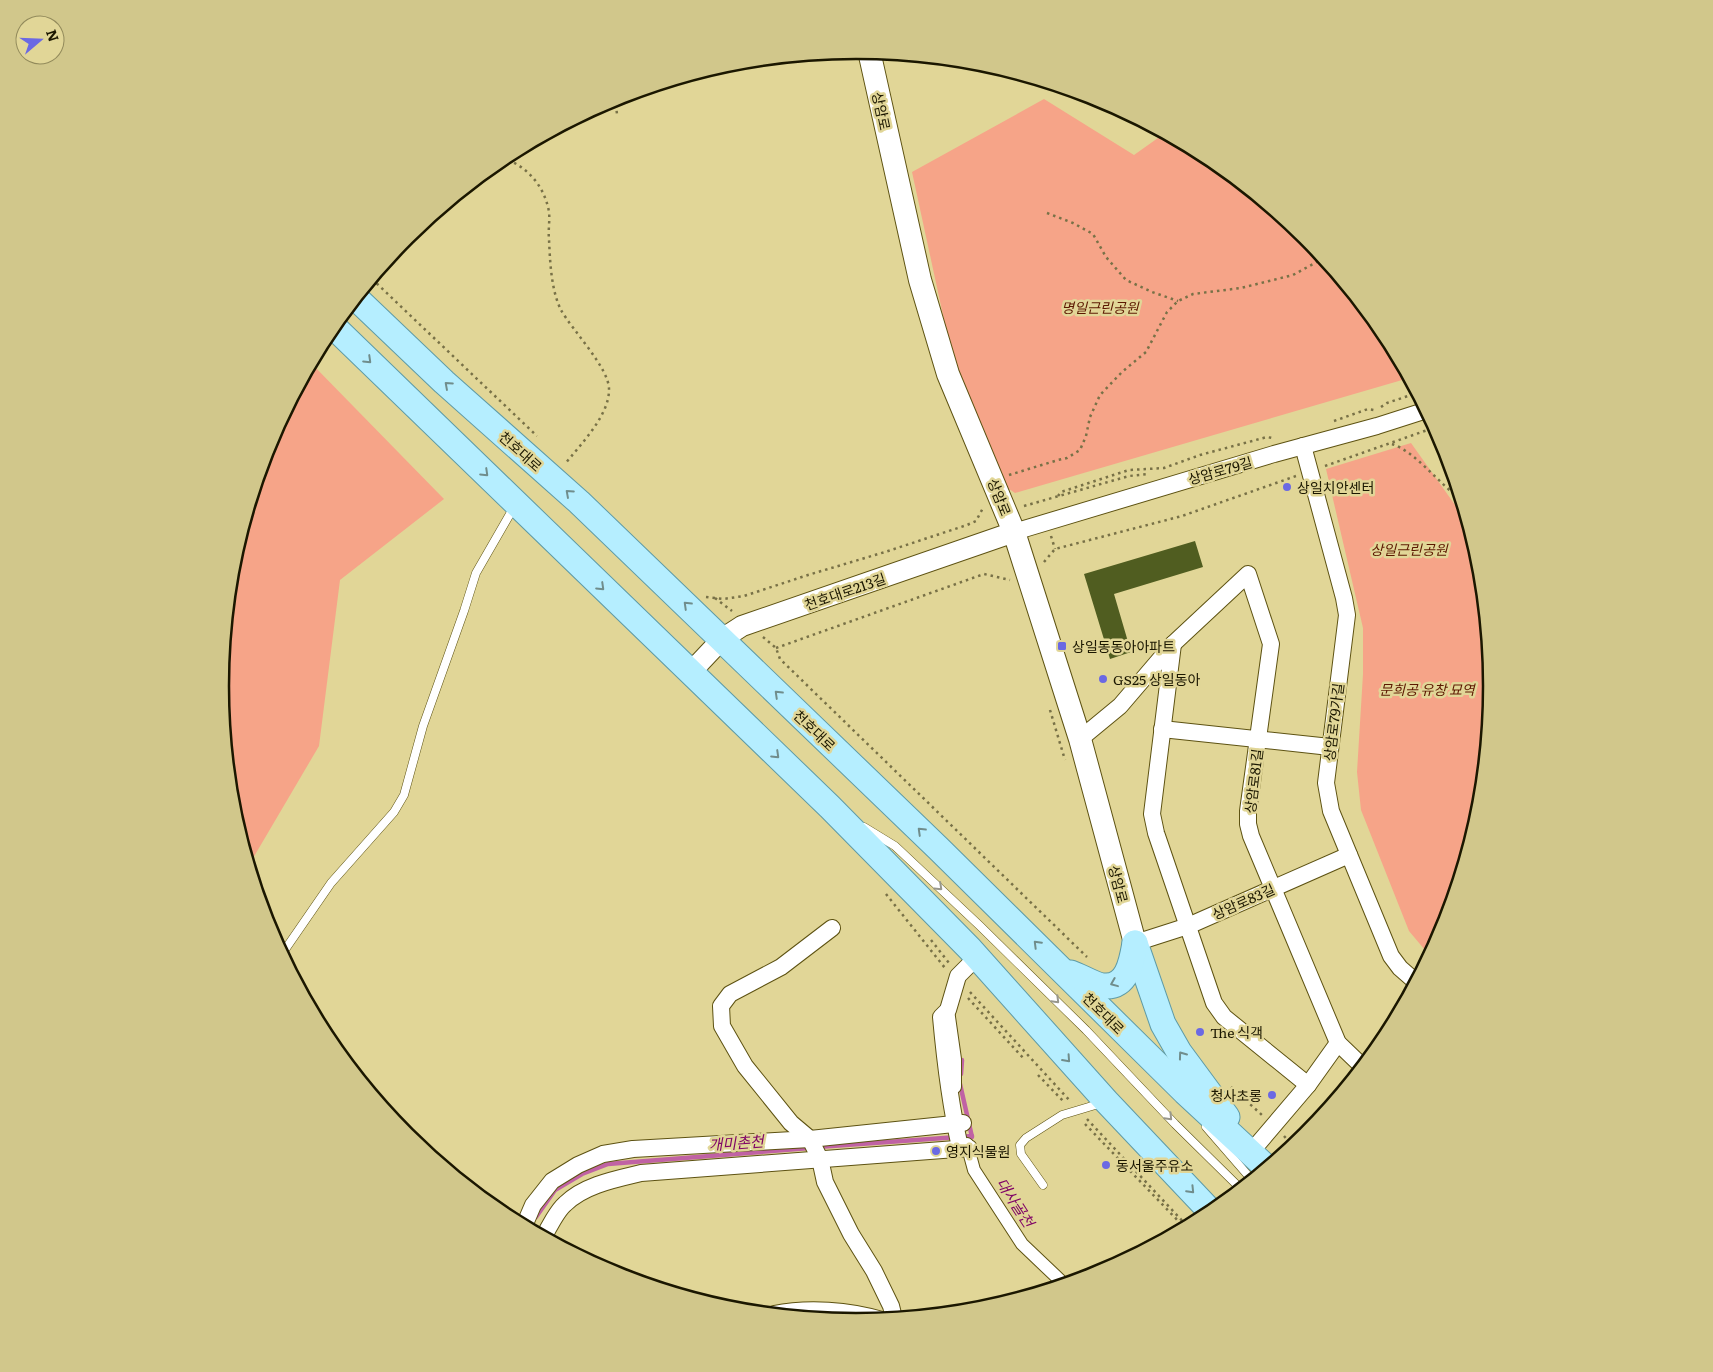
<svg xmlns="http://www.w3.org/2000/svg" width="1713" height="1372" font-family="Literata,'Noto Sans KR',serif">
	<rect width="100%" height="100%" fill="#e1d697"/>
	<g fill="#f6a488">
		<polygon points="1044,99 1134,155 1165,133 1210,157 1306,236 1385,333 1409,378 1015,493 1006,487 951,352 912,172"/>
		<polygon points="311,363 444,499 340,580 319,746 249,865 233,810 221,686 233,562 269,442"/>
		<polygon points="1411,443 1465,519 1468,521 1480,562 1492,686 1480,810 1444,930 1430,956 1409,931 1361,810 1357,772 1363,674 1363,628 1326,469"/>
	</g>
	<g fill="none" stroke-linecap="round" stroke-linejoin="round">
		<g stroke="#c062a4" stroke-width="4.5">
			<polyline points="961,1074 962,1060"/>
			<polyline points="960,1084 972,1137"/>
			<polyline points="818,1147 972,1136"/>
			<polyline points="536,1217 555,1190 582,1174 608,1164 810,1148"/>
		</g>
	</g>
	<polygon fill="#505d20" points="1195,541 1203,567 1114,594 1131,652 1110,659 1084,574"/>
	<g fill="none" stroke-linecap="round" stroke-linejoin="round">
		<g stroke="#5d5212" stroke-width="9">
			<g id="service">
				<polyline points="864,827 895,846 980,926 1086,1030 1175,1124 1241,1189"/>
				<polyline points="282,954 331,883 394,812 404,795 423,726 464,611 476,573 514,507"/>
				<polyline points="1206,1127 1252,1180"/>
				<polyline points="1043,1185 1021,1154 1020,1145 1026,1138 1062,1115 1102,1103"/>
			</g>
		</g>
		<g stroke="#5d5212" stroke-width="14">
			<g id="pedestrian">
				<polyline points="948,1010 955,1059 955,1087"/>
				<polyline points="967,1144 974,1170 1022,1244 1064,1284"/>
			</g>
		</g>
		<g stroke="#5d5212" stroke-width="18">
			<g id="minor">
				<polyline points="1303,446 1344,598 1347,615 1326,783 1331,811 1391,956 1400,968 1416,982"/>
				<polyline points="1014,532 1274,454 1377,426 1427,410"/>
				<polyline points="1173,644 1152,814 1156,833 1214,1003 1224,1017 1308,1085"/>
				<polyline points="1162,729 1330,747"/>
				<polyline points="1080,739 1120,706 1173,644 1248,574 1271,644 1248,811 1248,824 1251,836 1338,1043 1363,1067"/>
				<polyline points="832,928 781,967 730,994 721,1006 722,1026 745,1066 791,1123 810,1139 820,1159 825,1182 851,1234 874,1271 891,1306 894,1318"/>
				<polyline points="1135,943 1188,926 1349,855"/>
				<path d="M960,1147C950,1104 945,1061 941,1017L948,1010L958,976L977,957"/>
				<polyline points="1251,1152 1308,1085 1338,1043"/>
				<polyline points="524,1226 533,1205 552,1181 578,1165 603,1154 633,1149 810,1139 963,1123"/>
				<path d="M544,1237C548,1228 558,1210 565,1204C584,1185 616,1179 641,1173L969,1148"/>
				<path d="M774,1314C808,1307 849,1310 882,1320"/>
			</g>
		</g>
		<g stroke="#5d5212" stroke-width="22">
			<polyline id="tertiary" points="690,673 722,639 742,626 1014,532"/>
		</g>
		<g stroke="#5d5212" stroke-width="24">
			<polyline id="secondary" points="869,51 920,280 948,374 1014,532 1080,739 1135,943"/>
		</g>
		<g stroke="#5f9ba6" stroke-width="27">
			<g id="primary">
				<polyline points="356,298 444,382 579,502 939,849 1185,1092 1267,1168"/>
				<polyline points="333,326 830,807 970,949 1106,1101 1212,1213"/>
				<polyline points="1135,943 1163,1024 1179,1052 1227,1117"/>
				<path d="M1071,973C1080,976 1096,986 1104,986C1128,988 1132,960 1135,943"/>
			</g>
		</g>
		<g stroke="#787147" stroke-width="2.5" stroke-dasharray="2.5 4" stroke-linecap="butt">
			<polyline points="615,98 617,114"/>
			<path d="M502,158C527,165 545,187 549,212C550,221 548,230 549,239C550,261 551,290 561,310C572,330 610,369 609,390C609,416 580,445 565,464"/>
			<polyline points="1047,213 1073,223 1093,234 1106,257 1126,280 1152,292 1178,301"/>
			<polyline points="372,279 537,436"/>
			<polyline points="1381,407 1387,403 1417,393"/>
			<polyline points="1334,421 1368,409 1374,410"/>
			<path d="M1392,444C1416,452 1440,485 1462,500"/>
			<polyline points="1325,466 1436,427"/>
			<polyline points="1009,475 1058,460 1067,458 1080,450 1086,436 1090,417 1100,395 1122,372 1146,352 1167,312 1178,301 1193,294 1241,288 1293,275 1324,258"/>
			<polyline points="1058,496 1061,492 1129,470 1164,468 1200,455 1267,437 1272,438"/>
			<polyline points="1024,506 1129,476 1149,474"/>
			<polyline points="1051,536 1055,549"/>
			<polyline points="1044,562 1055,549 1182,516 1296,476"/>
			<polyline points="706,597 723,599 744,596 808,575 885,552 967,525 976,521 983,508"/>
			<polyline points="715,598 732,611"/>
			<polyline points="763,637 776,648 780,659 1087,957"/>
			<polyline points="776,648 984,574 1010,580"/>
			<polyline points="1050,710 1065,760"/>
			<polyline points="886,894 945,968"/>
			<polyline points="931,940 949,963"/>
			<polyline points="970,992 1071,1102"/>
			<polyline points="968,998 1025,1060"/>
			<polyline points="1038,1075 1065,1103"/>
			<polyline points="1231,1087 1262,1115"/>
			<polyline points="1087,1119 1188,1227"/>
			<polyline points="1085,1124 1185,1228"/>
			<polyline points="1284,1136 1293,1146"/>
		</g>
		<use href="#service" stroke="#fff" stroke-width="8"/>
		<use href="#pedestrian" stroke="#fff" stroke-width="12"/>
		<use href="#minor" stroke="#fff" stroke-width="16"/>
		<use href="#tertiary" stroke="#fff" stroke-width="20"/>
		<use href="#secondary" stroke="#fff" stroke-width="22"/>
		<use href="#primary" stroke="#b5eeff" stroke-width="25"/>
	</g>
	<defs><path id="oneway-chevron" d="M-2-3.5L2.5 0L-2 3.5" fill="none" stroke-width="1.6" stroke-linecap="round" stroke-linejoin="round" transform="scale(1.25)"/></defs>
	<g stroke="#708d8c">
		<use href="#oneway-chevron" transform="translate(368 360) rotate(44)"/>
		<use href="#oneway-chevron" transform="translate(448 385) rotate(-138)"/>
		<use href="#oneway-chevron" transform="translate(485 473) rotate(44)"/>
		<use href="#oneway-chevron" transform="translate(569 493) rotate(-138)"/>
		<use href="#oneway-chevron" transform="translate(601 587) rotate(44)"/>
		<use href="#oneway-chevron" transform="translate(687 605) rotate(-136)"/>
		<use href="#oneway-chevron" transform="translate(778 694) rotate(-136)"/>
		<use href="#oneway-chevron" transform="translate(776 755) rotate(44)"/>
		<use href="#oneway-chevron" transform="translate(921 831) rotate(-136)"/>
		<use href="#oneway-chevron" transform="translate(1037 944) rotate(-135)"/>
		<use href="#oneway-chevron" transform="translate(1114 983) rotate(158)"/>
		<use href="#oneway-chevron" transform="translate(1182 1055) rotate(-126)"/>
		<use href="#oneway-chevron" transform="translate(1067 1059) rotate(48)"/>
		<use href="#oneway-chevron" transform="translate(1191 1190) rotate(46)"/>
	</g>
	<g stroke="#98978c">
		<use href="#oneway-chevron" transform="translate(939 887) rotate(43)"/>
		<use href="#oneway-chevron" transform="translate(1056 1000) rotate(45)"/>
		<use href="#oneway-chevron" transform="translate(1169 1117) rotate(46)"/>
	</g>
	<g fill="#6b69e3" stroke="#e1d697" stroke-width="2">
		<circle cx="1287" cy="487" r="5"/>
		<rect x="1057" y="641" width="10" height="10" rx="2.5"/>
		<circle cx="1103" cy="679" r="5"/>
		<circle cx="1200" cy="1032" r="5"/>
		<circle cx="1272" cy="1095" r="5"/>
		<circle cx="936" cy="1151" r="5"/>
		<circle cx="1106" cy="1165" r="5"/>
	</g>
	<g text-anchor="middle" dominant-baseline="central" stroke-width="5" stroke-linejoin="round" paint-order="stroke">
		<g font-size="14" fill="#1b1700" stroke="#e1d697">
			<text transform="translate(882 111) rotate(78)">상암로</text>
			<text transform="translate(521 451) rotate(42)">천호대로</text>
			<text transform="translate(1220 470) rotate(-16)">상암로79길</text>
			<text transform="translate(1000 497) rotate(68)">상암로</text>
			<text transform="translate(845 591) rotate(-19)">천호대로213길</text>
			<text transform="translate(1333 722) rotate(-83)">상암로79가길</text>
			<text transform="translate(815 730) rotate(44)">천호대로</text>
			<text transform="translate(1253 781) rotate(-83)">상암로81길</text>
			<text transform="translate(1119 884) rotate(75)">상암로</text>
			<text transform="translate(1243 901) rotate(-24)">상암로83길</text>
			<text transform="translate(1104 1013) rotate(45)">천호대로</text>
		</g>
		<g font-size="14" font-style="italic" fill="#5c1800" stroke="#e1d697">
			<text x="1100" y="307">명일근린공원</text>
			<text x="1409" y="549">상일근린공원</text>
			<text x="1427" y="689">문희공 유창 묘역</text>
		</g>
		<g font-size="14" fill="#1b1700" stroke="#e1d697" text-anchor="start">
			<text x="1297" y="487">상일치안센터</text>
			<text x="1072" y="646">상일동동아아파트</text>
			<text x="1113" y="679">GS25 상일동아</text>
			<text x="1210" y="1032">The 식객</text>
			<text x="1262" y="1095" text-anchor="end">청사초롱</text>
			<text x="946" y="1151">영지식물원</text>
			<text x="1116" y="1165">동서울주유소</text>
		</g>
		<g font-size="15" font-style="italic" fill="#800566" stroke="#e1d697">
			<text transform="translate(736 1142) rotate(-4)">개미촌천</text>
			<text transform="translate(1016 1202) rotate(57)">대사골천</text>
		</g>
	</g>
	<path d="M0 0H1713V1372H0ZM229 686a627 627 0 1 1 1254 0a627 627 0 1 1-1254 0Z" fill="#d1c78b" fill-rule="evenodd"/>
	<path fill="none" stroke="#1b1700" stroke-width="2.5" d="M229 686a627 627 0 1 1 1254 0a627 627 0 1 1-1254 0Z"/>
	<g transform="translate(40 40) rotate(71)"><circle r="24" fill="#e1d697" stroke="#928a5b"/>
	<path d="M0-4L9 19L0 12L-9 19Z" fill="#6b69e3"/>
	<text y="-8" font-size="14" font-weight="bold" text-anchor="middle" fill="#1b1700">N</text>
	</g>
</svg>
